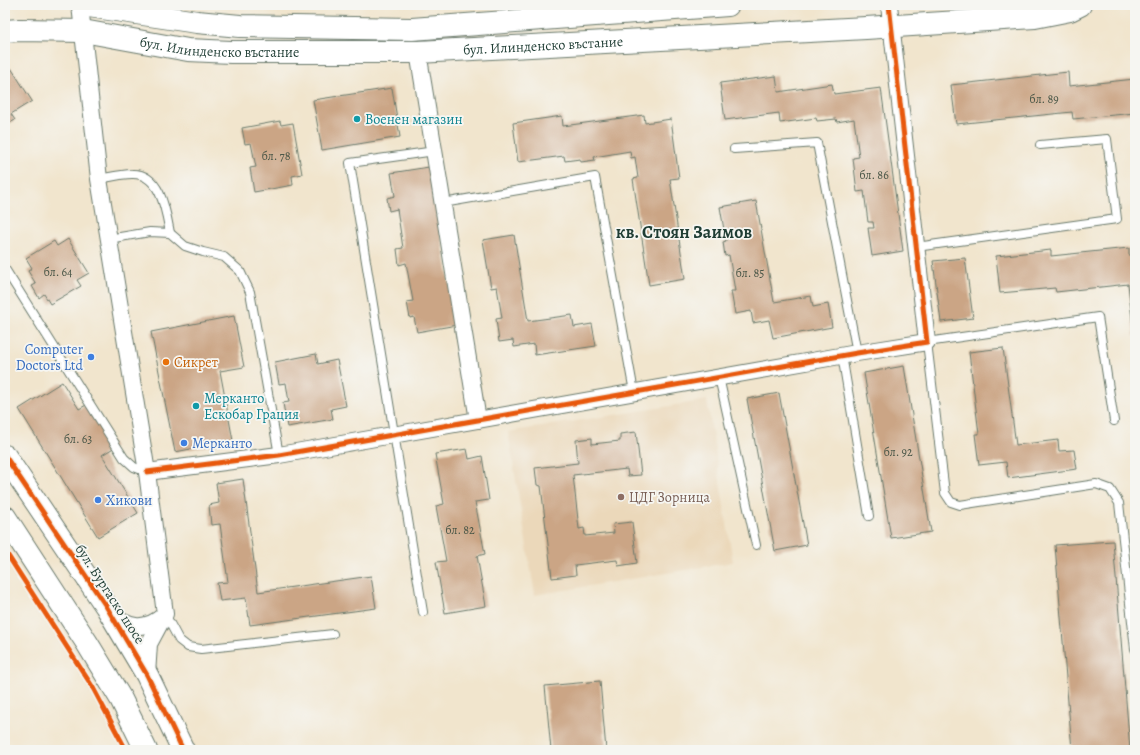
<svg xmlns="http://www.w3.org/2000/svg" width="1140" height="755" font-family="Alegreya,serif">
	<rect width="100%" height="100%" fill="#f6f6f2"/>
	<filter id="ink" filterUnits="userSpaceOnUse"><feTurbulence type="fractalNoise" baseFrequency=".025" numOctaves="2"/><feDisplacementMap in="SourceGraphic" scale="8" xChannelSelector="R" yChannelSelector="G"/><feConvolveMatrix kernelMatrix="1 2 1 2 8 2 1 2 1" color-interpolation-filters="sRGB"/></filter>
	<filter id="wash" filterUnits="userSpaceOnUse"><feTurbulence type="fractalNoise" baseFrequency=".012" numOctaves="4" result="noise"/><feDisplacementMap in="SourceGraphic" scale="16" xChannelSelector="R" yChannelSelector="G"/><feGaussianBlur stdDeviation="0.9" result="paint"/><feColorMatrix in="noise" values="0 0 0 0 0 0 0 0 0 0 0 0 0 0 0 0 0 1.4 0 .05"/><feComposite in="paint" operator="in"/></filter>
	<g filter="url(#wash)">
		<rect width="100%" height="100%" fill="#f1e5cd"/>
		<polygon fill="#ebd8ba" points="707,400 733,562 535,595 508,432"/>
		<g id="blocks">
			<g fill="#cba585">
				<polygon points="11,68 32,101 11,114 15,120 5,126 5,71"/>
				<polygon points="1068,72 1069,86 1135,79 1135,113 1073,119 1072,112 956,124 951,85"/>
				<polygon points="776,76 778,92 832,84 834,94 881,88 903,251 872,256 868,228 874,228 873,222 868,222 864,191 857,192 853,158 859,157 854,119 837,122 836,119 817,121 816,118 780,123 779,113 725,120 720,83"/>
				<polygon points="392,88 400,137 322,150 313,100"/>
				<polygon points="644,115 645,123 671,119 679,178 670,179 685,279 649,285 633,179 638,178 635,157 631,158 630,151 594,157 595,160 581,162 580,159 565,161 564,156 518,162 513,123 562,116 563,126"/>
				<polygon points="280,121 281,125 293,123 302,174 292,176 293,185 254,192 250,168 256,167 251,143 245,144 242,128"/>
				<polygon points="429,167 457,325 417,332 414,317 410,318 407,302 413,301 406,263 399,265 397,249 403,248 397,209 389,211 387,198 395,196 391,173"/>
				<polygon points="756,201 774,302 811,296 813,307 828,304 832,327 773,338 769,320 753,323 751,311 735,314 731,291 735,291 729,255 725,256 723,242 726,241 720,207"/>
				<polygon points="514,235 528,321 572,315 574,327 592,324 596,346 535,355 534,344 514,347 513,340 499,342 496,319 502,318 497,287 491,288 483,240"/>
				<polygon points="68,239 89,273 77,280 81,286 50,304 44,294 39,298 32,286 36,284 28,271 32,268 26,258 54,241 57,246"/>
				<polygon points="1129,248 1129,255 1135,255 1135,336 1134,336 1128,284 1056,292 1055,288 1000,293 996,256 1051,250 1051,256"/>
				<polygon points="965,258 973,318 941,322 933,261"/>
				<polygon points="234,316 244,367 220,371 233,441 175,452 151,332"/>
				<polygon points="1003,348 1016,445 1058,440 1059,451 1074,450 1077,469 1008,478 1006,462 979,465 975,434 979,434 969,352"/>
				<polygon points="316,354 318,364 337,360 346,406 331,409 333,419 287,427 283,403 289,402 286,383 279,384 275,362"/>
				<polygon points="904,366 931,532 891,538 864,373"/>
				<polygon points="62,382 79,409 88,404 115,447 102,455 138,513 98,537 19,409"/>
				<polygon points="779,393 807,545 775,551 747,399"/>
				<polygon points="636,432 641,475 628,476 627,469 573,475 579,529 584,528 585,536 614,533 613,524 632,522 637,563 618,566 617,560 575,565 576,575 552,578 541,486 537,485 535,468 578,463 576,440 592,438 592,444 620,441 620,434"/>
				<polygon points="467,449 469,459 482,456 489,500 475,502 485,554 477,556 486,606 445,613 436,562 446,561 436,506 444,504 435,454"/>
				<polygon points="243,479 258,592 371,576 376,608 250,625 246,598 220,601 217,583 228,582 220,524 211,525 209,505 219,503 216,483"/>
				<polygon points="1113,541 1130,750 1072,750 1055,545"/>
				<polygon points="600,681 606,750 551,750 545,686"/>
				<polygon points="471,746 471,750 445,750 445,749"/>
			</g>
		</g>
	</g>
	<g filter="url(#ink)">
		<use href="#blocks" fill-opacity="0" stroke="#68786a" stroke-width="1"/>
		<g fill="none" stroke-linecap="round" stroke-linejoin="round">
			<g stroke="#68786a" stroke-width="10">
				<g id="service">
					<polyline points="734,149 817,143 857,353"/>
					<path d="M99,179C110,177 122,174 132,174C161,173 166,212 170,233"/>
					<polyline points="443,203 595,177 634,392"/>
					<polyline points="108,239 150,232 170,233 185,246 203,252 224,257 240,271 250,292 279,455"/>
					<polyline points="916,247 1117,219 1107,139 1040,145"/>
					<polyline points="5,269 124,458 134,467 147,472"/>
					<polyline points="842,355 869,516"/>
					<polyline points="719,377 756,545"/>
					<polyline points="1114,421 1098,317 927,342 945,493 951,502 960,505 1096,484 1110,489 1119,503 1135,649"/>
					<polyline points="423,612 350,163 435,151"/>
					<polyline points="165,614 179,640 188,647 201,649 333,634"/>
				</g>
			</g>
			<g stroke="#68786a" stroke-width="18">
				<g id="minor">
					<polyline points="80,5 99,179 147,472 165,614 149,644 147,675"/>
					<polyline points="418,52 478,420"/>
					<polyline points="147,472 279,455 857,353 927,342 889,5"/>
					<path d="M111,614C129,629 146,631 164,615"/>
				</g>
			</g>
			<g stroke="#68786a" stroke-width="24">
				<g id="secondary">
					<polyline points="82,5 197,22 240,26 412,29 728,5"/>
					<path id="s1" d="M5,31L20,30L83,31L188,50L231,52H418L866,28L1035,17L1070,10L1080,5"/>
					<polyline points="5,456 106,606 147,675 183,750"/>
					<polyline points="5,517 87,643 121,699 146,750"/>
				</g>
			</g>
			<use href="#service" stroke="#fff" stroke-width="8"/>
			<use href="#minor" stroke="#fff" stroke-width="16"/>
			<use href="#secondary" stroke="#fff" stroke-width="22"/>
			<g stroke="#f6f6f2" stroke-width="8">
				<g id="cycleway">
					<polyline points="5,456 106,606 147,675 183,750"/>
					<polyline points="147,472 279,455 857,353 927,342 889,5"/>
					<polyline points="5,551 92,686 126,750"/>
				</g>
			</g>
			<use href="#cycleway" stroke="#e8590c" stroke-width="5"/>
		</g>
	</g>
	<g fill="#0f9aa8" stroke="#f6f6f2" stroke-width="1.5">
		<circle cx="357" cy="119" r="4"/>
		<circle cx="196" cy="406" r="4"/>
	</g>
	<g fill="#3f7fe0" stroke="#f6f6f2" stroke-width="1.5">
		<circle cx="91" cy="357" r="4"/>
		<circle cx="184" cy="443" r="4"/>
		<circle cx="98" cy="500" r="4"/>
	</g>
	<circle fill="#e8710a" stroke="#f6f6f2" stroke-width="1.5" cx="166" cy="362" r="4"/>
	<circle fill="#8d6e63" stroke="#f6f6f2" stroke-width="1.5" cx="621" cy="497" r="4"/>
	<g text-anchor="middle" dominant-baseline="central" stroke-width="3.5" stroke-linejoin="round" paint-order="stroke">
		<g font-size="12" fill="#4a5748">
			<text x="1044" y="99">бл. 89</text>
			<text x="276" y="156">бл. 78</text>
			<text x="874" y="175">бл. 86</text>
			<text x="58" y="272">бл. 64</text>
			<text x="750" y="273">бл. 85</text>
			<text x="78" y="439">бл. 63</text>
			<text x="898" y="452">бл. 92</text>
			<text x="460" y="530">бл. 82</text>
		</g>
		<g font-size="14" fill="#1f3d34" stroke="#f6f6f2">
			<text stroke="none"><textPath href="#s1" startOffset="540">бул. Илинденско въстание</textPath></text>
			<text stroke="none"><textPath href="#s1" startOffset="216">бул. Илинденско въстание</textPath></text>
			<text transform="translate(110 594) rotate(57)">бул. Бургаско шосе</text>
		</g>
		<g font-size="14" fill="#0d838f" stroke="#f6f6f2" text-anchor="start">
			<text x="365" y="119">Военен магазин</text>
			<text x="204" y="398">Мерканто<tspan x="204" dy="16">Ескобар Грация</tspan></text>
		</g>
		<g font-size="14" fill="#366cbe" stroke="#f6f6f2" text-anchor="start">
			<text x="83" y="349" text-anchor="end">Computer<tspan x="83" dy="16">Doctors Ltd</tspan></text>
			<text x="192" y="443">Мерканто</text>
			<text x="106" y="500">Хикови</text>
		</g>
		<g font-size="14" fill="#c56008" stroke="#f6f6f2" text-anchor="start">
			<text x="174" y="362">Сикрет</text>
		</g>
		<g font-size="14" fill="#785e54" stroke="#f6f6f2" text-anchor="start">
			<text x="629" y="497">ЦДГ Зорница</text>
		</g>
		<g font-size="18" font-weight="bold" fill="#1f3d34" stroke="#f6f6f2">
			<text x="684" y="232">кв. Стоян Заимов</text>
		</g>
	</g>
	<rect width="1140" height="755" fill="none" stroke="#f6f6f2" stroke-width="20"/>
</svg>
